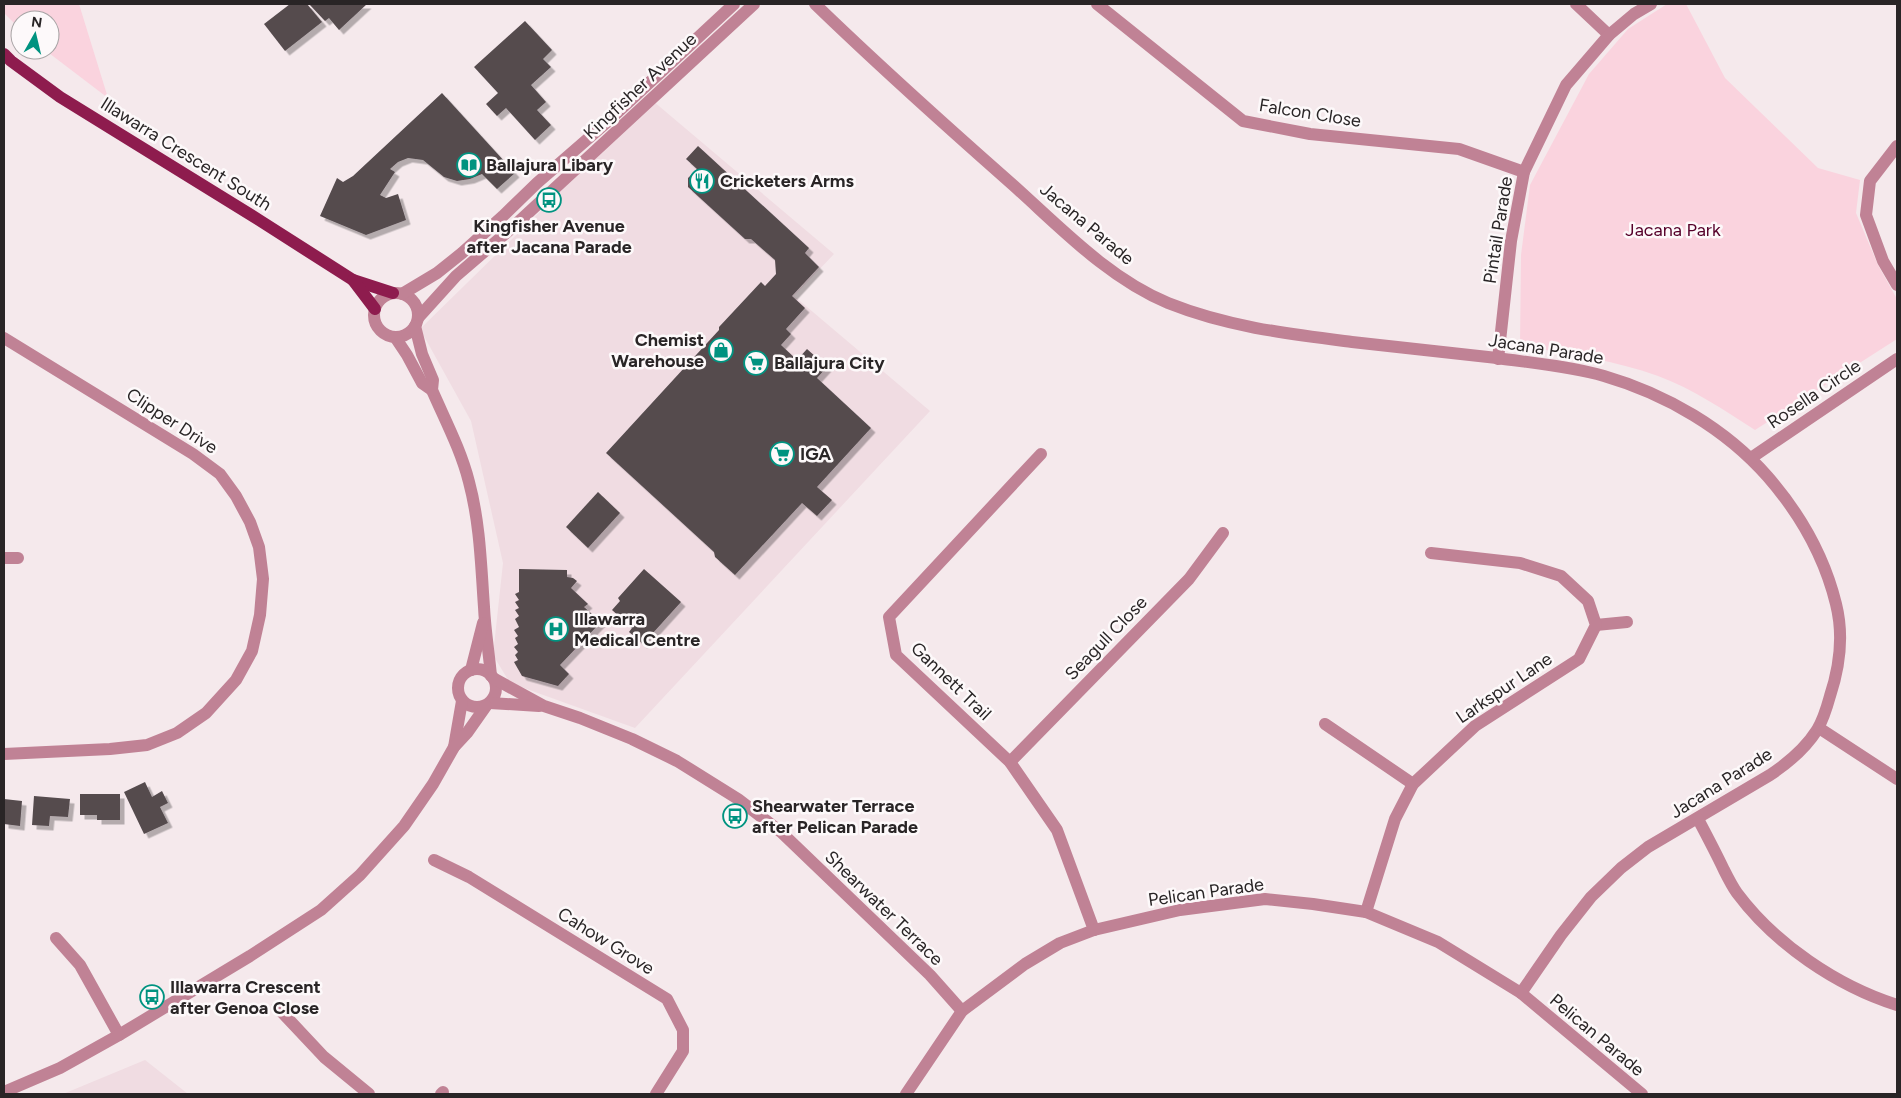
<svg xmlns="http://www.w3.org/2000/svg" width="1901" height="1098" font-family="Figtree,sans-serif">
	<defs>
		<filter id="shadow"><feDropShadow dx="4.5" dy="4.5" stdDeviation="0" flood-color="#0004"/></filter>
	</defs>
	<rect width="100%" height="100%" fill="#f5e9ec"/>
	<g fill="#f0dce2">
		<polygon points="653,101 834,254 794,296 930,411 635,728 510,683 493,655 503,563 471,421 420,329"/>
		<polygon points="145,1060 188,1094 63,1094"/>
	</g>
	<g fill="#fad3de">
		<polygon points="4,4 79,4 108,98 45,50 50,50 50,20 20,20 20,29 4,13"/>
		<path d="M1667,4H1686L1725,78L1818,168L1860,180L1856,213L1878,265L1897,299V339L1755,430C1724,410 1693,389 1658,376C1614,360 1566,354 1520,345L1521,255L1530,185L1589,74L1628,29Z"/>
	</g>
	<g fill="#554b4e" filter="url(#shadow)">
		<polygon points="290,4 307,4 322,22 285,51 264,24"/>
		<polygon points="309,4 367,4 339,30 329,18 325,21"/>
		<polygon points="525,21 552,50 543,59 551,67 531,85 546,102 537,110 551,125 535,140 506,108 497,116 486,104 498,93 474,67"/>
		<polygon points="442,93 515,173 497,189 482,174 470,179 457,181 444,177 423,160 408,158 398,162 390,169 395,172 380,195 386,198 398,194 406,220 366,235 320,216 337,178 343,182 353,176"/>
		<polygon points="698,146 809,248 805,253 819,267 792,296 805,308 786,329 791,334 781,345 797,360 807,349 827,367 817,378 871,428 817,487 832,500 817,516 802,503 735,575 715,557 714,552 606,453 719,330 719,327 761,282 765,286 776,274 775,260 751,239 745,239 688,187 688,178 697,169 686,159"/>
		<polygon points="598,492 620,513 588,548 566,527"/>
		<polygon points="519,569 567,570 567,577 573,578 577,581 571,588 588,604 584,607 601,622 560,665 569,674 558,686 522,676 514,662 518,660 515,655 518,652 514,647 518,644 515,638 518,636 514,630 519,627 515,619 519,616 515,610 519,608 515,602 519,600 515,594 519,592"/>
		<polygon points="644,569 681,602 643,644 629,632 632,628 612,610 620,601 618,598"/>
		<polygon points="145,782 152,797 162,791 168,803 160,807 168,823 144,834 124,792"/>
		<polygon points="80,794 120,794 120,820 97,820 97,815 80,815"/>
		<polygon points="34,796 70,799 68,817 50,816 49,826 32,825"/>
		<polygon points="4,799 22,801 20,826 4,824"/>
	</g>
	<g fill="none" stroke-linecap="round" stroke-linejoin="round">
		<g stroke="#c08295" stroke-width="12">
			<path d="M815,4C879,66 946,126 1013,185C1061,228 1108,278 1168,303C1228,327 1289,334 1352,342C1400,347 1448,353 1497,358C1532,363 1569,366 1604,376C1666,394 1726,429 1768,477C1801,515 1824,555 1836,604C1844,636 1840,666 1830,696C1827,707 1823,720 1817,730C1805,749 1788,763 1770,775L1648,847L1621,868L1591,897L1561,935L1521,993"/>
			<polyline points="1097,4 1243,121 1310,134 1459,149 1524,172"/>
			<polyline points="1576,4 1609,35"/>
			<polyline points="1897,146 1870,181 1866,215 1883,261 1897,285"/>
			<circle cx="396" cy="315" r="22"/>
			<polyline points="402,294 437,273 462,253 503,216 537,183 606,123 734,4"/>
			<polyline points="418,318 456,276 513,227 754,4"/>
			<path d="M415,326L422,354L433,380L432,390C445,420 461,450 469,482C480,523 481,565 484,607C485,630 489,653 491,676"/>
			<polyline points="395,337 407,355 422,383 432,390"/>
			<polyline points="4,338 193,454 220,474 236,496 250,522 259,547 263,579 260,615 252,651 236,680 206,713 177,733 147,745 110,749 4,754"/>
			<polyline points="1498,359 1511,241 1524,172 1566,85 1609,35 1634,14 1651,4"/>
			<polyline points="1041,454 889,617 896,655 1010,762 1057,830 1094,930"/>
			<polyline points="1751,458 1897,359"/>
			<polyline points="4,558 18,558"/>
			<polyline points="1596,625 1627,622"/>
			<circle cx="477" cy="688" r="19"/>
			<polyline points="471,670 483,623"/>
			<polyline points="493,678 544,706 580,718 632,739 677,761 738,799 781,832 930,975 962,1011"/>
			<polyline points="490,703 539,706"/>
			<polyline points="1325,724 1413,784"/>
			<polyline points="1819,728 1897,779"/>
			<polyline points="454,747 462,701"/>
			<polyline points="1010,762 1189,579 1223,533"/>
			<path d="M1698,819C1707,836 1716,853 1724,870C1728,878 1732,886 1737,893C1775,944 1837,986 1897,1005"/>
			<polyline points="434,860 469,877 667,999 683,1030 683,1051 656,1094"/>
			<polyline points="1366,912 1395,819 1413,784 1475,726 1579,659 1596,625 1588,601 1561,576 1520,563 1431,553"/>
			<polyline points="56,938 80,965 119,1035"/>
			<polyline points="277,1007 324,1057 369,1094"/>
			<polyline points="4,1092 60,1068 119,1035 250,956 321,910 360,875 404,826 433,784 454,747 467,733 486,706"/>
			<polyline points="441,1094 443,1092"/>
			<polyline points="906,1094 962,1011 1025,964 1060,943 1094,930 1180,910 1265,899 1313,904 1366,912 1438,942 1521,993 1642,1094"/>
		</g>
		<g stroke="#8e1c4e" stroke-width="12">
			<polyline points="4,54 11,61 60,97 259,220 353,280 393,293"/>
			<polyline points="353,280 375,309"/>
		</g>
	</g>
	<defs>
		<g id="library-ring" transform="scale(1.25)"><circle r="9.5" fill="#fdf9fa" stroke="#009380" stroke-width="1.5"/><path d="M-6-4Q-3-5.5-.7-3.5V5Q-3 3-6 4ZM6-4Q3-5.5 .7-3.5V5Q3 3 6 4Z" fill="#009380"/></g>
		<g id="restaurant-ring" transform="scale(1.25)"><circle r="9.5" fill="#fdf9fa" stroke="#009380" stroke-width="1.5"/><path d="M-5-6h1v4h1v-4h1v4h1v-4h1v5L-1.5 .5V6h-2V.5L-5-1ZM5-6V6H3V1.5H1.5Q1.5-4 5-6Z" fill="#009380"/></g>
		<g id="bus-ring" transform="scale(1.25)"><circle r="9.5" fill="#fdf9fa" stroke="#009380" stroke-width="1.5"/><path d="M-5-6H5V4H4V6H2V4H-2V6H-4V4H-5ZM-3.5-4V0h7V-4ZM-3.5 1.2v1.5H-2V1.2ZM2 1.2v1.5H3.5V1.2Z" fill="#009380"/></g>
		<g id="shop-ring" transform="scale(1.25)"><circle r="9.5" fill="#fdf9fa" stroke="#009380" stroke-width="1.5"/><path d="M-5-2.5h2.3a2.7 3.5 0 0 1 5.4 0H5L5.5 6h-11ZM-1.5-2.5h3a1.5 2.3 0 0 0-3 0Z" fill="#009380"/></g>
		<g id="supermarket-ring" transform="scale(1.25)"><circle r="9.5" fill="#fdf9fa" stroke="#009380" stroke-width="1.5"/><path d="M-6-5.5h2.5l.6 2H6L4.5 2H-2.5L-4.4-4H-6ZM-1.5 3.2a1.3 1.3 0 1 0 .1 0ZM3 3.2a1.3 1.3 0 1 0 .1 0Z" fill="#009380"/></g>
		<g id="hospital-ring" transform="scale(1.25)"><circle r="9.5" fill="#fdf9fa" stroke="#009380" stroke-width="1.5"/><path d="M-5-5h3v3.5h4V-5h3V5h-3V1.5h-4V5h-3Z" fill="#009380"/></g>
	</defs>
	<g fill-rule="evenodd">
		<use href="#library-ring" x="469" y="165"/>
		<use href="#restaurant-ring" x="702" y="181"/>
		<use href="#bus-ring" x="549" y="200"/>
		<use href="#shop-ring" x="721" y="350"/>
		<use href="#supermarket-ring" x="756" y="363"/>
		<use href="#supermarket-ring" x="782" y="454"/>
		<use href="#hospital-ring" x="556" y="629"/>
		<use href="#bus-ring" x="735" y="816"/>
		<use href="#bus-ring" x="152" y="997"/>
	</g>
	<g text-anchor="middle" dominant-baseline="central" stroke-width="5" stroke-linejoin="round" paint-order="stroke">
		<g font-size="18" fill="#292526" stroke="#fdf9fa">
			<text transform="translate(640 86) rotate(-43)">Kingfisher Avenue</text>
			<text transform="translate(1310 113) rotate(9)">Falcon Close</text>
			<text transform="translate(186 154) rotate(32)">Illawarra Crescent South</text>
			<text transform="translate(1087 224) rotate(40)">Jacana Parade</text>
			<text transform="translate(1498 230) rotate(-81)">Pintail Parade</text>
			<text transform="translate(1546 349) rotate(9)">Jacana Parade</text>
			<text transform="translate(1814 394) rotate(-34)">Rosella Circle</text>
			<text transform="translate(172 421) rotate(33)">Clipper Drive</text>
			<text transform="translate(1106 638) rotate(-46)">Seagull Close</text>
			<text transform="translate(951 681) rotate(44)">Gannett Trail</text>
			<text transform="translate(1504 688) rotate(-34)">Larkspur Lane</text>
			<text transform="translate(1721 783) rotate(-32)">Jacana Parade</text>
			<text transform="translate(1206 892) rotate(-8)">Pelican Parade</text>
			<text transform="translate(884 908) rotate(44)">Shearwater Terrace</text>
			<text transform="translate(606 941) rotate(32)">Cahow Grove</text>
			<text transform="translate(1597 1035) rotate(40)">Pelican Parade</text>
		</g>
		<g font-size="18" font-weight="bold" fill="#292526" stroke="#fdf9fa" text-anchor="start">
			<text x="486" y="165">Ballajura Libary</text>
			<text x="720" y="181">Cricketers Arms</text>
			<text x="549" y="226" text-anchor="middle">Kingfisher Avenue<tspan x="549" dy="21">after Jacana Parade</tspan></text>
			<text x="704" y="340" text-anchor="end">Chemist<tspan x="704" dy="21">Warehouse</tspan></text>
			<text x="774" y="363">Ballajura City</text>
			<text x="800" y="454">IGA</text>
			<text x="574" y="619">Illawarra<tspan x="574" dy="21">Medical Centre</tspan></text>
			<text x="752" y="806">Shearwater Terrace<tspan x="752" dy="21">after Pelican Parade</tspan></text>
			<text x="170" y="987">Illawarra Crescent<tspan x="170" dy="21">after Genoa Close</tspan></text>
		</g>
		<g font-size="18" fill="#56002a" stroke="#fdf9fa">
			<text x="1673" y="230">Jacana Park</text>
		</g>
	</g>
	<rect width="1901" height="1098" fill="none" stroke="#292526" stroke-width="10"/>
	<g transform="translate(35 35) rotate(8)"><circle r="24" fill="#fdf9fa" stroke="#a8a4a5"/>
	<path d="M0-4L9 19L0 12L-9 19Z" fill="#009380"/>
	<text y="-8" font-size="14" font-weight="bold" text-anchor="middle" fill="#292526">N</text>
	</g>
</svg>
